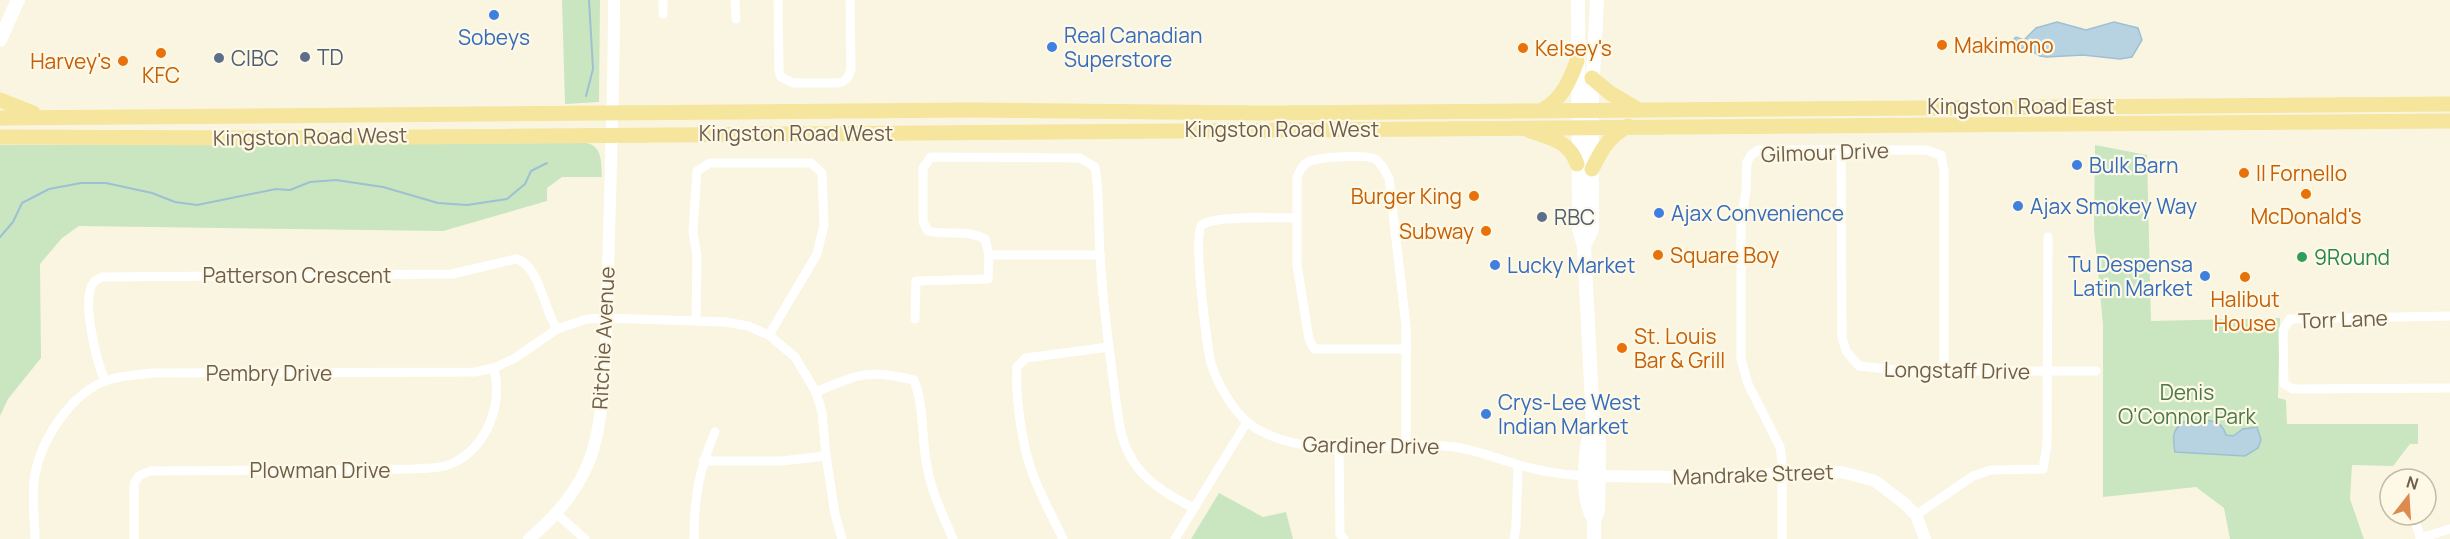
<svg xmlns="http://www.w3.org/2000/svg" width="2450" height="539" font-family="Manrope,sans-serif">
	<rect width="100%" height="100%" fill="#faf5e1"/>
	<g fill="#c9e6c1">
		<polygon points="562,0 600,0 599,102 565,104"/>
		<path d="M587,143C603,147 601,163 602,177H562L547,188V201L443,231L79,226L62,238L40,264L41,358L8,399L0,416V145Z"/>
		<polygon points="2095,145 2147,155 2151,321 2280,318 2278,398 2286,400 2287,424 2418,424 2418,444 2410,444 2393,466 2352,465 2350,499 2364,539 2230,539 2224,508 2196,487 2103,497 2103,325 2094,229"/>
		<polygon points="1219,493 1263,517 1286,512 1293,539 1191,539"/>
	</g>
	<g fill="#b7d3e1" stroke="#9ec0d2" stroke-width="1.5">
		<polygon points="2057,22 2086,30 2114,22 2138,28 2142,40 2132,57 2120,59 2083,55 2047,57 2040,56 2025,47 2016,51 2015,49 2020,45 2014,39 2016,37 2024,40 2036,28"/>
		<path d="M2189,419C2205,421 2221,417 2226,435L2233,436L2243,429L2257,427L2261,440L2258,448L2245,456L2175,452C2172,435 2172,428 2189,419Z"/>
	</g>
	<g fill="none" stroke-linecap="round" stroke-linejoin="round">
		<g stroke="#9ec0d2" stroke-width="2">
			<polyline points="586,96 593,69 589,0"/>
			<polyline points="0,237 13,222 22,203 49,189 81,183 106,183 152,193 175,202 197,205 276,189 290,190 310,182 336,180 383,187 438,203 467,205 507,199 525,184 531,171 547,163"/>
		</g>
		<g stroke="#fff" stroke-width="9">
			<polyline points="663,0 663,14"/>
			<polyline points="735,0 736,19"/>
			<path d="M778,0L779,71L781,77L793,83H837C846,82 848,78 851,69L850,0"/>
			<polyline points="1841,151 1842,337 1846,351 1859,366 1905,371 2096,371"/>
			<path d="M1296,218C1278,218 1214,215 1202,225C1192,233 1207,347 1211,363C1218,386 1236,417 1257,429C1318,463 1389,438 1454,447C1478,450 1500,460 1523,466C1544,472 1565,475 1586,476"/>
			<polyline points="989,255 1100,255"/>
			<polyline points="2450,316 2290,319 2283,330 2284,384 2293,389 2450,388"/>
			<path d="M915,319L916,281L988,279L989,255L985,239C967,229 948,236 928,231L923,222V168L931,157L1080,158L1095,167C1100,195 1098,225 1100,254C1102,298 1108,342 1114,386C1118,415 1119,445 1138,468C1152,486 1174,498 1194,508"/>
			<polyline points="696,320 697,256 693,232 697,171 710,163 811,163 822,173 824,225 817,254 769,335"/>
			<path d="M105,381C97,362 80,299 94,282C96,280 99,278 102,277L452,274L516,259C539,264 544,310 557,329"/>
			<path d="M816,392C859,374 868,369 914,380C923,403 922,430 925,454C929,487 940,509 953,539"/>
			<path d="M1406,446V326L1389,178C1385,172 1382,163 1375,159C1364,154 1320,157 1308,162C1302,165 1300,171 1297,177V265L1309,339L1314,349H1407"/>
			<polyline points="1339,447 1340,534 1344,539"/>
			<polyline points="703,461 781,461 826,456"/>
			<polyline points="557,514 585,539"/>
			<polyline points="1916,515 1973,476 1991,470 2043,469 2047,445 2048,237"/>
			<polyline points="2413,515 2421,539"/>
			<polyline points="2420,538 2450,529"/>
			<path d="M35,539C35,519 31,495 35,475C41,439 72,392 108,380C122,375 139,375 153,373L475,372L494,368L515,358L557,329L587,319L606,318L725,322L748,326L769,335L795,357L816,392L822,412L826,456L835,514L842,539"/>
			<path d="M134,539V484L139,476L150,471L414,469C426,468 440,469 451,464C487,448 503,405 494,368"/>
			<path d="M694,539C694,497 699,470 715,432"/>
			<path d="M1063,539C1053,517 1040,495 1032,472C1022,445 1015,395 1017,367L1026,358L1109,347"/>
			<polyline points="1175,539 1247,422"/>
			<polyline points="1514,539 1516,526 1518,465"/>
			<polyline points="1782,539 1782,461 1780,447 1748,384 1741,359 1741,224 1746,190 1747,162 1751,155 1758,150 1926,150 1941,155 1944,171 1944,370"/>
		</g>
		<g stroke="#fff" stroke-width="12">
			<polyline points="1591,476 1685,477 1842,472 1875,481 1904,503 1916,515 1925,539"/>
			<path d="M529,539C554,518 575,495 588,464C608,416 606,327 608,274C610,183 614,92 614,0"/>
		</g>
		<g stroke="#fff" stroke-width="14">
			<polyline points="1578,0 1579,229 1584,246 1593,423 1599,440 1598,511 1594,520 1594,539"/>
			<polyline points="0,40 18,0"/>
			<polyline points="1584,246 1592,229 1592,94 1597,0"/>
			<path d="M1593,423C1584,448 1580,497 1594,520"/>
		</g>
		<g stroke="#f5e59d" stroke-width="15">
			<polyline points="1592,78 1610,93 1639,110"/>
			<polyline points="0,100 33,113"/>
			<path d="M1544,109C1562,99 1570,80 1577,61"/>
			<polyline points="0,118 972,110 1262,113 2450,104"/>
			<path d="M1528,130C1549,138 1569,140 1577,164"/>
			<polyline points="0,137 288,138 2450,121"/>
			<path d="M1592,169C1602,149 1609,136 1628,126"/>
		</g>
	</g>
	<g fill="#3f7fe0" stroke="#fdf9e6" stroke-width="2">
		<circle cx="494" cy="15" r="6"/>
		<circle cx="1052" cy="47" r="6"/>
		<circle cx="2077" cy="165" r="6"/>
		<circle cx="2018" cy="206" r="6"/>
		<circle cx="1659" cy="213" r="6"/>
		<circle cx="1495" cy="265" r="6"/>
		<circle cx="2205" cy="276" r="6"/>
		<circle cx="1486" cy="414" r="6"/>
	</g>
	<g fill="#e8710a" stroke="#fdf9e6" stroke-width="2">
		<circle cx="1942" cy="45" r="6"/>
		<circle cx="1523" cy="48" r="6"/>
		<circle cx="161" cy="53" r="6"/>
		<circle cx="123" cy="61" r="6"/>
		<circle cx="2244" cy="173" r="6"/>
		<circle cx="2306" cy="194" r="6"/>
		<circle cx="1474" cy="196" r="6"/>
		<circle cx="1486" cy="231" r="6"/>
		<circle cx="1658" cy="255" r="6"/>
		<circle cx="2245" cy="277" r="6"/>
		<circle cx="1622" cy="348" r="6"/>
	</g>
	<g fill="#5c6f8a" stroke="#fdf9e6" stroke-width="2">
		<circle cx="305" cy="57" r="6"/>
		<circle cx="219" cy="58" r="6"/>
		<circle cx="1542" cy="217" r="6"/>
	</g>
	<circle fill="#2e9e5b" stroke="#fdf9e6" stroke-width="2" cx="2302" cy="257" r="6"/>
	<g text-anchor="middle" dominant-baseline="central" stroke-width="4.5" stroke-linejoin="round" paint-order="stroke">
		<g font-size="21" fill="#366cbe" stroke="#fdf9e6" text-anchor="start">
			<text x="1064" y="35">Real Canadian<tspan x="1064" dy="24">Superstore</tspan></text>
			<text x="494" y="37" text-anchor="middle">Sobeys</text>
			<text x="2089" y="165">Bulk Barn</text>
			<text x="2030" y="206">Ajax Smokey Way</text>
			<text x="1671" y="213">Ajax Convenience</text>
			<text x="2193" y="264" text-anchor="end">Tu Despensa<tspan x="2193" dy="24">Latin Market</tspan></text>
			<text x="1507" y="265">Lucky Market</text>
			<text x="1498" y="402">Crys-Lee West<tspan x="1498" dy="24">Indian Market</tspan></text>
		</g>
		<g font-size="21" fill="#c56008" stroke="#fdf9e6" text-anchor="start">
			<text x="1954" y="45">Makimono</text>
			<text x="1535" y="48">Kelsey's</text>
			<text x="111" y="61" text-anchor="end">Harvey's</text>
			<text x="161" y="75" text-anchor="middle">KFC</text>
			<text x="2256" y="173">Il Fornello</text>
			<text x="1462" y="196" text-anchor="end">Burger King</text>
			<text x="2306" y="216" text-anchor="middle">McDonald's</text>
			<text x="1474" y="231" text-anchor="end">Subway</text>
			<text x="1670" y="255">Square Boy</text>
			<text x="2245" y="299" text-anchor="middle">Halibut<tspan x="2245" dy="24">House</tspan></text>
			<text x="1634" y="336">St. Louis<tspan x="1634" dy="24">Bar &amp; Grill</tspan></text>
		</g>
		<g font-size="21" fill="#4e5e75" stroke="#fdf9e6" text-anchor="start">
			<text x="317" y="57">TD</text>
			<text x="231" y="58">CIBC</text>
			<text x="1554" y="217">RBC</text>
		</g>
		<g font-size="21" fill="#6f5e4a" stroke="#fdf9e6">
			<text x="2021" y="106">Kingston Road East</text>
			<text x="1282" y="129">Kingston Road West</text>
			<text x="796" y="133">Kingston Road West</text>
			<text transform="translate(310 136) rotate(-1)">Kingston Road West</text>
			<text transform="translate(1825 152) rotate(-2)">Gilmour Drive</text>
			<text x="297" y="275">Patterson Crescent</text>
			<text transform="translate(2343 319) rotate(-2)">Torr Lane</text>
			<text transform="translate(603 338) rotate(-87)">Ritchie Avenue</text>
			<text transform="translate(1957 370) rotate(1)">Longstaff Drive</text>
			<text x="269" y="373">Pembry Drive</text>
			<text transform="translate(1371 445) rotate(1)">Gardiner Drive</text>
			<text x="320" y="470">Plowman Drive</text>
			<text transform="translate(1753 474) rotate(-2)">Mandrake Street</text>
		</g>
		<g font-size="21" fill="#27864d" stroke="#fdf9e6" text-anchor="start">
			<text x="2314" y="257">9Round</text>
		</g>
		<g font-size="21" fill="#4b7a46" stroke="#fdf9e6">
			<text x="2187" y="392">Denis<tspan x="2187" dy="24">O'Connor Park</tspan></text>
		</g>
	</g>
	<g transform="translate(2408 497) rotate(17)"><circle r="28" fill="#fdf9e6" stroke="#c4bba8" stroke-width="1.5"/>
	<path d="M0-4.5L10 22L0 15L-10 22Z" fill="#dc8a4e"/>
	<text y="-9" font-size="16" font-weight="bold" text-anchor="middle" fill="#6f5e4a">N</text>
	</g>
</svg>
